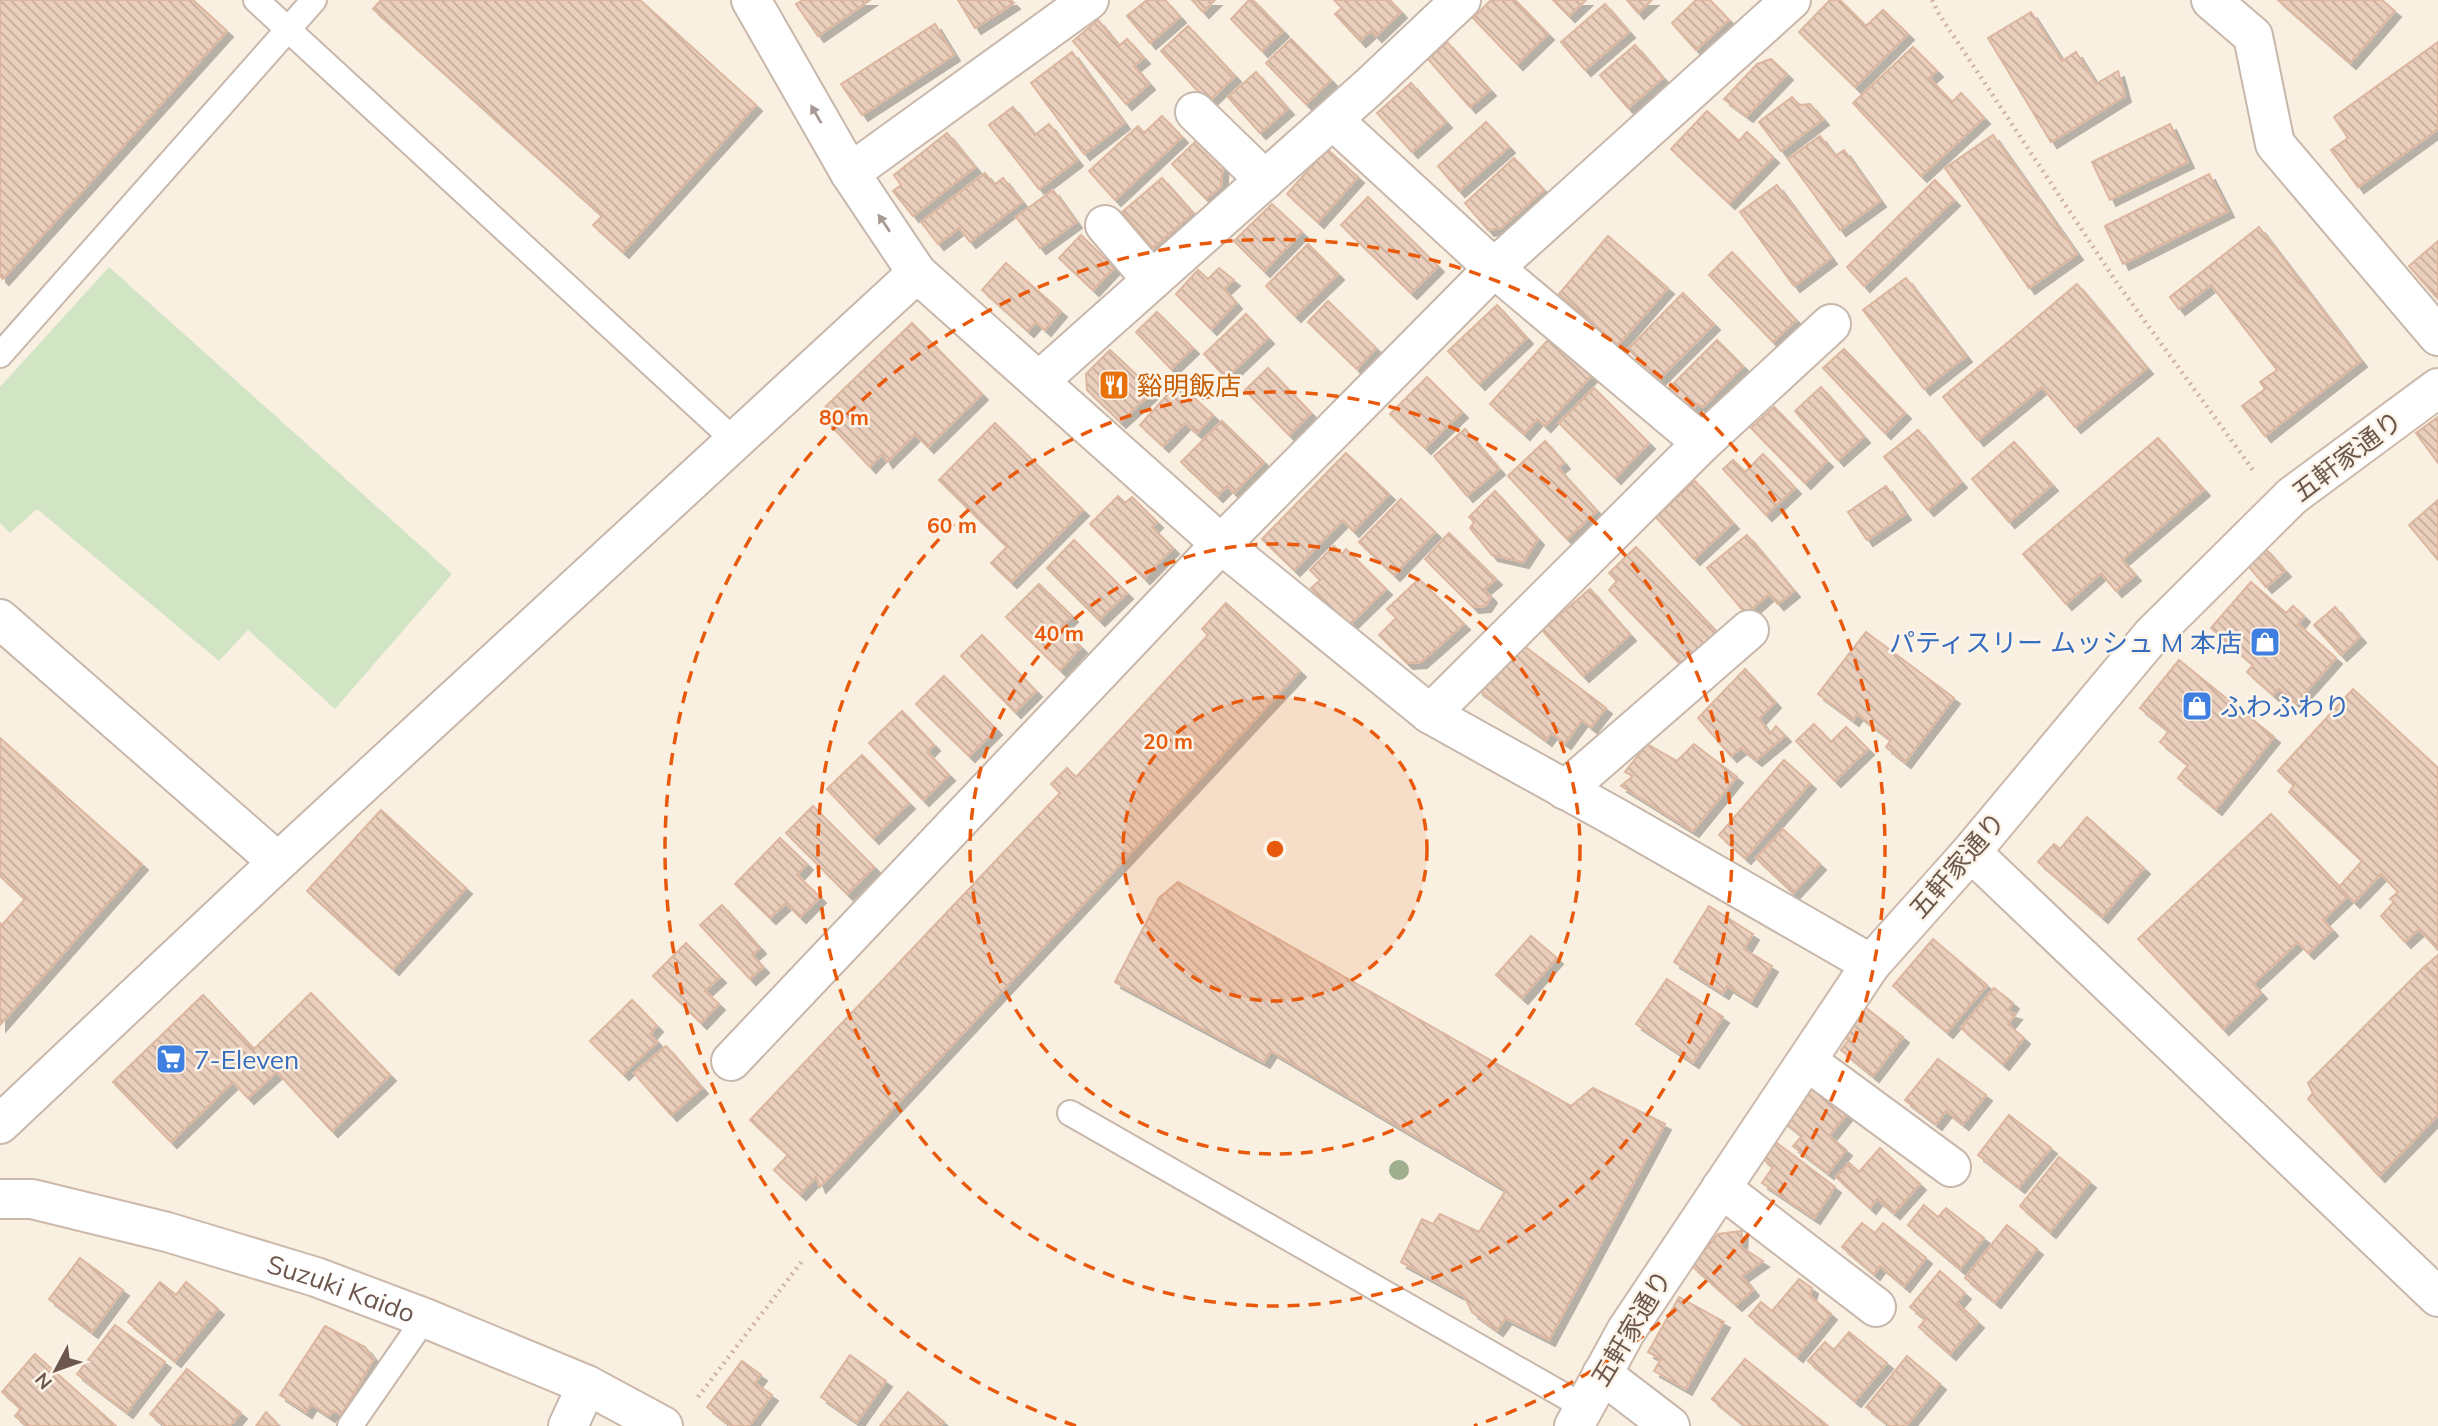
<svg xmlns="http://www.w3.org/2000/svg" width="2438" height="1426" font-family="Mulish,'Noto Sans JP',sans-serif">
	<defs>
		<pattern id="building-back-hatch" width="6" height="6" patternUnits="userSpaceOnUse" patternTransform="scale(1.75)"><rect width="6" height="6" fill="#ebcfbd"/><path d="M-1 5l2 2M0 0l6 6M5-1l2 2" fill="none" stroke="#c3ab9c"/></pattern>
		<filter id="shadow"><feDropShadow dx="6" dy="6" stdDeviation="0" flood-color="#0004"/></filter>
	</defs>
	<rect width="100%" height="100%" fill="#f9f0e2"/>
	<polygon fill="#d1e4c3" points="109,267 452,574 335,709 248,630 219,661 37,509 10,533 0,523 0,387"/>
	<g fill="url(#building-back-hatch)" stroke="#dcb69f" stroke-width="2" filter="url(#shadow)">
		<polygon points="0,0 193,0 227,31 3,279 0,276"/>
		<polygon points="381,0 640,0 756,105 623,252 593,225 602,216 373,9"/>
		<polygon points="803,0 870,0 818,36 796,4"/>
		<polygon points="958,0 1011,0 1014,3 975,28"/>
		<polygon points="1147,0 1165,0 1180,17 1150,43 1127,16"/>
		<polygon points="1192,0 1215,0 1203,12"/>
		<polygon points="1249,0 1253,0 1283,31 1262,51 1231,19"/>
		<polygon points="1334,0 1390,0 1401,12 1376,36 1371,31 1360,41 1335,14 1342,8"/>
		<polygon points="1491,0 1515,0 1548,34 1517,64 1473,18"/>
		<polygon points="1553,0 1586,0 1569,16"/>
		<polygon points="1627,0 1652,0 1638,13"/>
		<polygon points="1696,0 1710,0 1729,20 1696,50 1672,23"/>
		<polygon points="1830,0 1840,0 1866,26 1883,10 1908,34 1855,87 1799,32"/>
		<polygon points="2278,0 2382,0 2395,11 2350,63"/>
		<polygon points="1605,4 1629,32 1585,70 1561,42"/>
		<polygon points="2031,12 2062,61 2076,52 2096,84 2118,71 2125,96 2051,142 1988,38"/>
		<polygon points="1098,20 1119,46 1127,39 1144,58 1134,66 1149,84 1126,104 1073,41"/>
		<polygon points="935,24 954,55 862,115 841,84"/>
		<polygon points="1188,26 1235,76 1208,102 1161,51"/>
		<polygon points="1291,39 1331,80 1306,104 1266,63"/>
		<polygon points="1447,42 1490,90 1470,107 1428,59"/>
		<polygon points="2438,42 2438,129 2358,187 2331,150 2348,138 2334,117"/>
		<polygon points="1635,45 1663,78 1628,108 1600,75"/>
		<polygon points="1913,47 1937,71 1929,78 1952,102 1961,93 1984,118 1921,176 1853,103"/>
		<polygon points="1072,52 1124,123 1084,154 1031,83"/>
		<polygon points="1771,59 1787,74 1747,116 1724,99 1757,64"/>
		<polygon points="1256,72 1288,109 1260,133 1228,97"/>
		<polygon points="1411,83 1446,122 1412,152 1377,113"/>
		<polygon points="1792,97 1799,105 1810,104 1823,119 1781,151 1759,122"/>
		<polygon points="1013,107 1035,135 1049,124 1077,160 1039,189 989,125"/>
		<polygon points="1707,111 1739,141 1747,132 1773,157 1729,203 1671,149"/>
		<polygon points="1162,116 1182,137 1115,200 1089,171 1138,126 1144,133"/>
		<polygon points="1486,122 1509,147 1459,191 1438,166"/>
		<polygon points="2170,124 2188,162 2110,200 2092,162"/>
		<polygon points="947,133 975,167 913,216 893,191 901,185 894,175"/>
		<polygon points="1993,135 2077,254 2029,288 1945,168"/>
		<polygon points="1820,136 1835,156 1844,150 1880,201 1840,230 1788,159"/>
		<polygon points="1198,139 1223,162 1221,187 1206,199 1172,164"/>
		<polygon points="1327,149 1358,177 1318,222 1287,194"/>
		<polygon points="1514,158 1544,190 1501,228 1488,230 1465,203"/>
		<polygon points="985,173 994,185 1003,178 1022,202 970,242 959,228 938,244 921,222"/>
		<polygon points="2209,174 2228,211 2123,264 2105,226"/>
		<polygon points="1162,178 1193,213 1153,248 1122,212"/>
		<polygon points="1935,180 1954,200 1864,286 1847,267"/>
		<polygon points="1777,185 1831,258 1794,286 1740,212"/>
		<polygon points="1053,190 1076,222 1040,248 1016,217"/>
		<polygon points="1368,197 1438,266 1411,293 1341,225"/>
		<polygon points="1272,204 1302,232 1264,271 1234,241"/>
		<polygon points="2259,227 2361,361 2265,436 2242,406 2265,389 2260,382 2277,370 2211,285 2179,309 2170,297"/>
		<polygon points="1081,235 1114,268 1093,290 1059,258"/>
		<polygon points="1608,236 1668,288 1618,345 1559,294"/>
		<polygon points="2438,241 2438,299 2409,266"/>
		<polygon points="1308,244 1338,274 1295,316 1266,286"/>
		<polygon points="1732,252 1796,320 1773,342 1709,275"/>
		<polygon points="1006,263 1061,311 1045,330 1036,322 1028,331 982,290"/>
		<polygon points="1219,268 1234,280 1224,289 1236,303 1211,329 1176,294 1198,270 1208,279"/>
		<polygon points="1906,278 1966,356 1924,389 1863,310"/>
		<polygon points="2077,284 2147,368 2075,427 2042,387 1978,440 1943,397"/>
		<polygon points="1683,293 1714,324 1659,379 1628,349"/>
		<polygon points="1328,301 1376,348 1357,369 1308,322"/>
		<polygon points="1497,305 1527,338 1479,384 1448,351"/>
		<polygon points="1157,312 1193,348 1171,369 1136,332"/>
		<polygon points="1246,314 1268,338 1226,378 1204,354"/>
		<polygon points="912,323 982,394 928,447 915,434 887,462 882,454 870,467 819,413"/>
		<polygon points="1549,339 1591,376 1545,426 1537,419 1524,434 1490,404"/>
		<polygon points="1717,340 1743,366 1703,407 1697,404 1690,412 1667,390"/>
		<polygon points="1844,349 1905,413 1885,433 1823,368"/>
		<polygon points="1110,350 1154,391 1120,422 1087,390 1086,374"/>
		<polygon points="1268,368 1311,413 1289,435 1245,390"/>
		<polygon points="1427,377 1462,412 1425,448 1390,414"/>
		<polygon points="1178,383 1213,415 1197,433 1185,423 1163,446 1140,425"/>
		<polygon points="1821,387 1864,437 1838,460 1795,411"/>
		<polygon points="1594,388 1649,443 1615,478 1559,423"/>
		<polygon points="1774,407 1827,461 1805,483 1751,428"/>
		<polygon points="2438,417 2438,463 2416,433"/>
		<polygon points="1222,421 1264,462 1234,493 1227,486 1217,496 1181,462"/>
		<polygon points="995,423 1083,510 1011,582 991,563 1007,547 939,480"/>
		<polygon points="1465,429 1499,469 1467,496 1434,456"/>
		<polygon points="1918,430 1961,482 1928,510 1884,457"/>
		<polygon points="2158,438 2204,490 2122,560 2135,575 2116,591 2101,573 2066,604 2023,554"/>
		<polygon points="1545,441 1564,463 1558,468 1597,511 1567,539 1508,476"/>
		<polygon points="2014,442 2052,485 2009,522 1972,479"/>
		<polygon points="1346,453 1389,494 1353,531 1343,520 1294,570 1262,539"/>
		<polygon points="1763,454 1795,488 1766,515 1723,469 1733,460 1745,472"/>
		<polygon points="1695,481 1733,523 1694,559 1656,517"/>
		<polygon points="1886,486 1905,514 1867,540 1848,512"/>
		<polygon points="1495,491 1538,539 1523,562 1492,555 1470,528 1474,522 1469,517"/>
		<polygon points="1118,496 1125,503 1132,497 1157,522 1152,527 1173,548 1144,578 1090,524"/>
		<polygon points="1401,499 1435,532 1394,575 1359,542"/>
		<polygon points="2438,500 2438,560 2409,525"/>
		<polygon points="1449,533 1496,579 1484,589 1491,597 1485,606 1473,607 1425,559"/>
		<polygon points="1747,535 1794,591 1778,604 1769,594 1746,614 1707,568"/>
		<polygon points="1074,540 1127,593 1099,620 1047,568"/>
		<polygon points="1334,546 1342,554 1346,549 1386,589 1348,626 1311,588 1320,580 1310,570"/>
		<polygon points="1636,547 1717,632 1682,666 1609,590 1617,581 1609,573"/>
		<polygon points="2264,547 2285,571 2266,587 2246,563"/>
		<polygon points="1419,579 1464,624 1421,662 1407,663 1379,635 1396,618 1387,609"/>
		<polygon points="2251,582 2286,613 2293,606 2304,616 2298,624 2336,658 2296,703 2279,689 2273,695 2247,672 2253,665 2211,628"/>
		<polygon points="1039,584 1072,616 1061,627 1081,647 1060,670 1006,617"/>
		<polygon points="1590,589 1630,635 1583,676 1542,630"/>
		<polygon points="1226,603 1300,671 820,1187 816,1177 800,1194 774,1170 788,1155 750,1120 1060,793 1051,784 1067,768 1076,777 1208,635 1202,629"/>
		<polygon points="2335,607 2360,637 2341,655 2314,625"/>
		<polygon points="1866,632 1954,698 1905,762 1886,747 1891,740 1857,714 1853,720 1818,694"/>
		<polygon points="982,635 1036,691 1015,712 961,656"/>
		<polygon points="1519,642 1606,708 1591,727 1582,720 1565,743 1551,733 1546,740 1477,689"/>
		<polygon points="2179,660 2274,737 2216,809 2178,778 2188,765 2160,742 2169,731 2140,708"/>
		<polygon points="1745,669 1775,702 1759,719 1770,734 1776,726 1785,736 1756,760 1741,748 1731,756 1698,718"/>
		<polygon points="944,676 996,729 969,756 916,704"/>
		<polygon points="2353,689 2438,768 2438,950 2419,929 2405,942 2381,916 2394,902 2390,899 2398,892 2381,874 2354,902 2339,887 2362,861 2289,792 2294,785 2278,771"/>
		<polygon points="902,711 934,745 927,752 949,775 923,800 869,743"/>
		<polygon points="1814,724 1831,742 1846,727 1868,749 1835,781 1796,741"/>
		<polygon points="0,738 142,864 0,1025 0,923 2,925 25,899 0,876"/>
		<polygon points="1647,744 1677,761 1694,744 1737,777 1693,831 1621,786 1633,776 1625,772"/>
		<polygon points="862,755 909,803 873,838 827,789"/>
		<polygon points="1784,760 1810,783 1745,858 1719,835"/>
		<polygon points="813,806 874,867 847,894 786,833"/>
		<polygon points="381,810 466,888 393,969 307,891"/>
		<polygon points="2271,814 2348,896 2323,920 2332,930 2308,953 2298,942 2253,984 2261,993 2223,1029 2138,939"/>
		<polygon points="2087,817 2144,868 2102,917 2038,862 2054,844 2060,849"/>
		<polygon points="1783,829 1820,864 1793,893 1756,858"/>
		<polygon points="780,838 807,864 797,875 820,897 800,917 786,903 770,918 735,884"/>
		<polygon points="1178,882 1571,1106 1593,1088 1665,1124 1549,1340 1506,1318 1497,1330 1472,1312 1465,1297 1401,1262 1422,1219 1433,1224 1440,1214 1479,1232 1506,1190 1271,1051 1264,1062 1115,982 1159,898"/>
		<polygon points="722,905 760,948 752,955 763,967 750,979 700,925"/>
		<polygon points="1709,906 1753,934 1744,949 1772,966 1751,1001 1727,986 1723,993 1674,962"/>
		<polygon points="1531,936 1557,958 1522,998 1496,975"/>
		<polygon points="1933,939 1987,985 1947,1032 1893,986"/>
		<polygon points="686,943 720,977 705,991 719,1004 701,1023 653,976"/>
		<polygon points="2438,955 2438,981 2424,967"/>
		<polygon points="2424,967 2438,981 2438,1115 2379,1176 2308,1099 2313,1093 2308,1083"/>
		<polygon points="1667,979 1723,1017 1693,1062 1636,1024"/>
		<polygon points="1994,988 2013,1003 2007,1011 2016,1014 2008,1024 2024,1038 2003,1064 1961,1028"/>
		<polygon points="311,993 390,1075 332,1131 277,1072 248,1098 233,1082 171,1142 113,1082 203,995 254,1049"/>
		<polygon points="632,1000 657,1026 650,1034 657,1042 623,1074 590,1041"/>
		<polygon points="1860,1003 1903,1037 1873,1076 1841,1050 1849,1039 1839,1031"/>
		<polygon points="666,1046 702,1088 671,1115 634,1073"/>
		<polygon points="1938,1059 1986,1095 1963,1124 1946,1111 1936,1124 1905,1100"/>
		<polygon points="1804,1081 1846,1115 1829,1136 1846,1150 1828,1173 1793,1146 1802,1136 1776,1115"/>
		<polygon points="2009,1115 2051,1148 2019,1187 1978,1155"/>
		<polygon points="1773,1140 1835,1187 1814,1218 1762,1183 1773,1167 1761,1157"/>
		<polygon points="1880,1148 1920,1184 1894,1213 1877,1199 1870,1208 1836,1177 1849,1163 1859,1172"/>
		<polygon points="2059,1157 2090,1182 2050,1232 2020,1206"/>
		<polygon points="1924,1205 1938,1217 1946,1208 1984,1238 1960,1269 1908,1225"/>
		<polygon points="1862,1223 1875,1233 1883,1223 1926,1258 1904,1286 1880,1266 1874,1274 1842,1247"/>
		<polygon points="2007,1225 2037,1249 1995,1302 1965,1278"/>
		<polygon points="1742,1231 1741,1247 1763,1261 1742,1276 1753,1290 1736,1305 1692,1266 1718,1234"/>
		<polygon points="80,1258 123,1290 92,1332 49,1299"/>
		<polygon points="1940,1271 1965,1293 1957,1303 1978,1322 1950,1354 1919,1327 1926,1319 1910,1307"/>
		<polygon points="1799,1279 1812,1288 1810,1296 1831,1314 1797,1356 1749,1316 1761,1302 1772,1311"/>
		<polygon points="160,1282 176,1295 186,1282 218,1309 175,1361 128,1322"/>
		<polygon points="1679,1297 1724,1322 1686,1389 1654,1371 1661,1359 1648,1352"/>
		<polygon points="115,1325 165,1362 127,1412 77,1374"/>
		<polygon points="325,1326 365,1347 374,1359 341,1415 333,1411 329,1416 311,1404 306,1412 280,1395"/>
		<polygon points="1849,1332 1887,1363 1855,1401 1808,1361 1825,1342 1834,1350"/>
		<polygon points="35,1354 116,1426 27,1426 15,1416 21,1409 2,1392"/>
		<polygon points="850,1355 886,1381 857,1422 821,1397"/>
		<polygon points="1907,1356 1940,1384 1906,1426 1890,1426 1866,1407"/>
		<polygon points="1745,1359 1828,1426 1745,1426 1712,1399"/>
		<polygon points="742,1361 761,1375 755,1383 772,1395 749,1426 731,1426 707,1407"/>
		<polygon points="187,1369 241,1413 230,1426 165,1426 150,1414"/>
		<polygon points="908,1392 944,1422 940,1426 880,1426"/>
		<polygon points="266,1412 278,1425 277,1426 256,1426"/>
	</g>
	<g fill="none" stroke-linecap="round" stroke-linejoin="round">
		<g stroke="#c8b7ab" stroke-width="28">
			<g id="lane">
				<polyline points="256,0 735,441"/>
				<polyline points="0,355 314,0"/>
				<polyline points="1070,1113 1584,1407"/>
				<polyline points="350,1426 425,1318"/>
			</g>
		</g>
		<g stroke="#c8b7ab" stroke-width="42">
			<g id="street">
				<polyline points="751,0 850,173 917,273 1221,544 1430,714 1624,822 1871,964"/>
				<polyline points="2211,0 2253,36 2275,144 2438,336"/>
				<polyline points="1195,112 1265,180"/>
				<polyline points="1333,120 1494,268 1702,443"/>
				<polyline points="850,173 1089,0"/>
				<polyline points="1105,225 1152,280"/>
				<polyline points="1039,381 1369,87 1461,0"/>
				<polyline points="0,619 278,862"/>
				<polyline points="1430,714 1702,443 1831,324"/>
				<polyline points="1565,790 1749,630"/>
				<polyline points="1971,852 2438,1297"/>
				<polyline points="731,1061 1221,544 1494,268 1791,0"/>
				<polyline points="1807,1061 1951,1167"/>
				<polyline points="0,1124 278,862 917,273"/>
				<polyline points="1721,1188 1876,1307"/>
				<polyline points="1602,1374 1670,1426"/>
				<polyline points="568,1426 587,1385"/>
			</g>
		</g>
		<g stroke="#cdb9ab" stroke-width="42">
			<g id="secondary">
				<path id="s1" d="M0,1199H32L167,1232L316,1277L425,1318L587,1385L663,1426"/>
				<polyline points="1574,1426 1626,1331 1871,964 1971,852 2152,635 2292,496 2438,388"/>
			</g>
		</g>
		<g stroke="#cfb2a1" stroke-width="4.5" stroke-dasharray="2 5" stroke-linecap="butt">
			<polyline points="1932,0 1939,14 2117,283 2253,470"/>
			<polyline points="698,1397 803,1260"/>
		</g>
		<use href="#lane" stroke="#fff" stroke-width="24"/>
		<use href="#street" stroke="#fff" stroke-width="38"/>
		<use href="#secondary" stroke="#fff" stroke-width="38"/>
	</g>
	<circle fill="#9fae8d" cx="1399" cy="1170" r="10"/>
	<defs><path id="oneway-solid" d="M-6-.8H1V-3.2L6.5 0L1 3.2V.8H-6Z" transform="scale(1.75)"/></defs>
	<g fill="#a79a94">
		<use href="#oneway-solid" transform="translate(816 114) rotate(-120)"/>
		<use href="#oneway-solid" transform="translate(884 223) rotate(-124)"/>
	</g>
	<circle cx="1275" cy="849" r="152" fill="#e8590c" fill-opacity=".12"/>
	<g fill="none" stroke="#e8590c" stroke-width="3.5" stroke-dasharray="12 9">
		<circle cx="1275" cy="849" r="152"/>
		<circle cx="1275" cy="849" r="305"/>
		<circle cx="1275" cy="849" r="457"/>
		<path d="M1076 1426A610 610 0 1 1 1474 1426"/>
	</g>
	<defs>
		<g id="restaurant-square" transform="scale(1.575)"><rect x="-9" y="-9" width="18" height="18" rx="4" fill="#e8710a" stroke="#fcf4e8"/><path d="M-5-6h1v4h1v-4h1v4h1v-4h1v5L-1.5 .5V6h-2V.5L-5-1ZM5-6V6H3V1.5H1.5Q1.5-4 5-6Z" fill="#fff"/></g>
		<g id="shop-square" transform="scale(1.575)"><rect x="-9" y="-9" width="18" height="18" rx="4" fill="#3f7fe0" stroke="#fcf4e8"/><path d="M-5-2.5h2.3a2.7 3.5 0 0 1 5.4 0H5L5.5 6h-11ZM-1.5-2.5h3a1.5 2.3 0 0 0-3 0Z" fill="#fff"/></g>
		<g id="supermarket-square" transform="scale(1.575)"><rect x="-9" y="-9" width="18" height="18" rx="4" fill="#3f7fe0" stroke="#fcf4e8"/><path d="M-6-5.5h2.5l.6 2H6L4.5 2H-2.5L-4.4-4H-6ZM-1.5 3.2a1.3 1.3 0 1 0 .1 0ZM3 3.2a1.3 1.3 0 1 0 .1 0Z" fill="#fff"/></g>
	</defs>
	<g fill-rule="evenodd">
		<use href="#restaurant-square" x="1114" y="385"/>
		<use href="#shop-square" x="2265" y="642"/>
		<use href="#shop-square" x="2197" y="706"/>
		<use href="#supermarket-square" x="171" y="1059"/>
	</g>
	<g text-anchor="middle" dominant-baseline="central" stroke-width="5" stroke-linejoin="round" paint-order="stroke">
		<g font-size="26" fill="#c56008" stroke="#fcf4e8" text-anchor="start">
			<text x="1137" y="385">谿明飯店</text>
		</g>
		<g font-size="26" fill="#6d574c" stroke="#fcf4e8">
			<text transform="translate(2347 456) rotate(-37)">五軒家通り</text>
			<text transform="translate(1957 865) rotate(-49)">五軒家通り</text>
			<text stroke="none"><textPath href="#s1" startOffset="354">Suzuki Kaido</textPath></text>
			<text transform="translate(1631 1328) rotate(-59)">五軒家通り</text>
		</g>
		<g font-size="26" fill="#366cbe" stroke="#fcf4e8" text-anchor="start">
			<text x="2242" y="642" text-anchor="end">パティスリー ムッシュ M 本店</text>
			<text x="2220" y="706">ふわふわり</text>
			<text x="194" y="1059">7-Eleven</text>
		</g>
	</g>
	<circle cx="1275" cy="849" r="10" fill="#e8590c" stroke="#fcf4e8" stroke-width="3.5"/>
	<g font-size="21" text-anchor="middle" font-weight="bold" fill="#e8590c" stroke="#fcf4e8" stroke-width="5" stroke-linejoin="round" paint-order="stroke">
		<text x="844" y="425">80 m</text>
		<text x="952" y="533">60 m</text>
		<text x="1059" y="641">40 m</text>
		<text x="1168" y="749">20 m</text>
	</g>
	<g transform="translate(56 1370) rotate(229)" stroke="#fcf4e8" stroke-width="5" paint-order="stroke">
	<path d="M0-5L12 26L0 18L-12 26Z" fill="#6d574c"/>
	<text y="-10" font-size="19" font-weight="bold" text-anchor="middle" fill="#6d574c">N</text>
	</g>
</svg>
